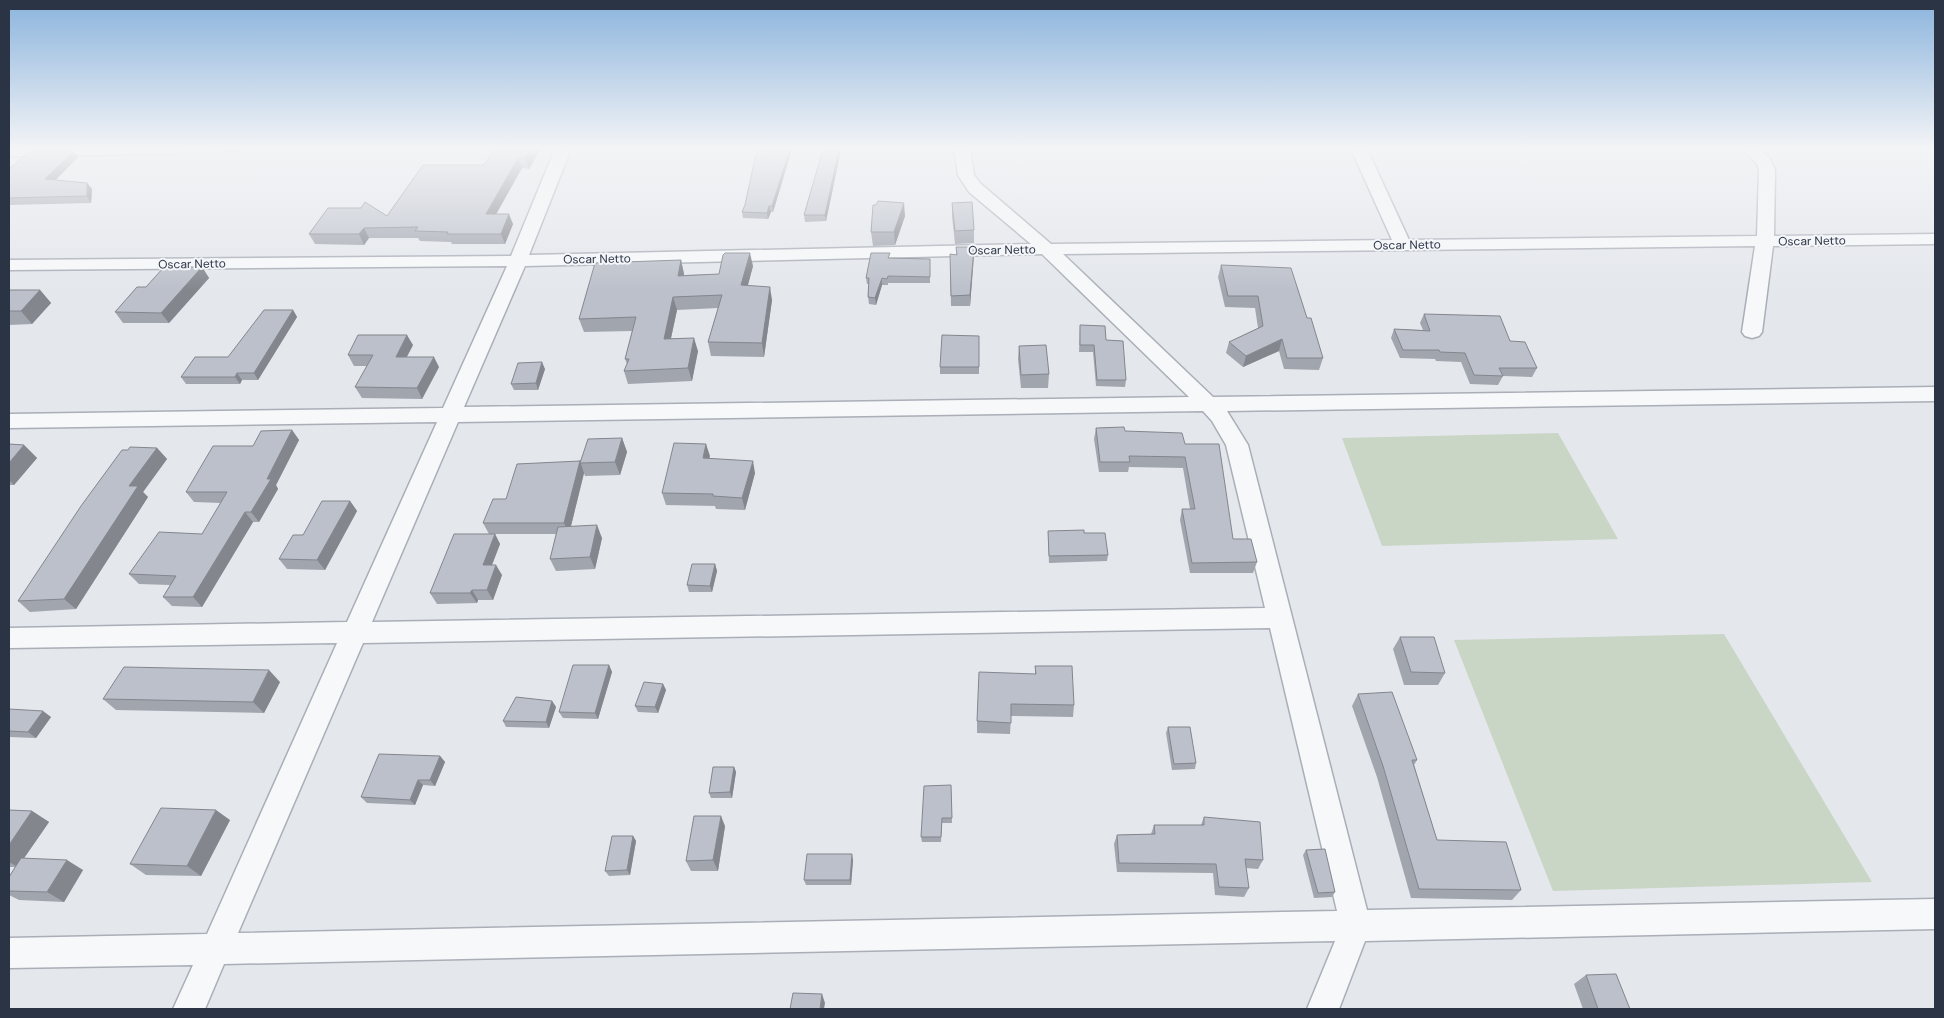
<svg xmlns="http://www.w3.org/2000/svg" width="1944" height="1018" font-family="'DM Sans',sans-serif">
	<rect width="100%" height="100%" fill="#e4e7ec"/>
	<g fill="#c9d6c5">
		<polygon points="1558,433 1618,539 1382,546 1342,438"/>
		<polygon points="1724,634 1872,882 1553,891 1454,640"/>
	</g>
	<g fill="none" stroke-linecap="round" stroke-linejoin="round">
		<g stroke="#a9aeb7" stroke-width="3">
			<g id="street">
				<polygon points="9,149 181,149 179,152 173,154 9,156"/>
				<path d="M555,149H571L529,255L1031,244L969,192L958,175L954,149H970L974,175L981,184L1051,244L1392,240L1351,149H1367L1409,240L1757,236L1759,170L1757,164L1743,149H1760L1770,159L1775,170L1774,236L1935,234V244L1773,246L1762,332L1759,336L1752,338L1745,336L1742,332L1755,246L1063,254L1213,397L1935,387V401L1227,411L1248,445L1367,910L1935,899V929L1365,941L1339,1009H1307L1335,941L224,964L205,1009H173L193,965L9,968V938L207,934L337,643L9,648V628L347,622L437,422L9,428V414L443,408L507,266L9,270V260L511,256ZM1042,254L1189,397L464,407L525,266ZM1203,411L1212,421L1226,445L1265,608L372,622L458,422ZM1270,628L1337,911L238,933L363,643Z"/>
			</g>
		</g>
		<use href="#street" fill="#f7f8fa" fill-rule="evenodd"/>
	</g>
	<g fill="#a1a5ae">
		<polygon points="204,149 244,149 240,152"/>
		<polygon points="495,149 541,149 529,169 522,168 496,214 513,224 505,244 452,244 451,242 420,241 418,238 369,238 364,245 315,244 309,234 387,216 484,165"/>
		<polygon points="757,149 792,149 773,212 771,212 768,219 743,218 742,212 745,205"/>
		<polygon points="841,150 826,221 805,222 804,215"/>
		<polygon points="78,157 55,180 87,183 92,189 91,203 9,205 9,169"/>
		<polygon points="952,203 974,230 974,243 955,244 952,216"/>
		<polygon points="876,205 905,216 895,245 873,246 871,232"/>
		<polygon points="956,247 974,247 970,306 951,306 950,254 956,255"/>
		<polygon points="890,258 930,259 930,283 888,283 888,285 882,285 876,305 869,304 868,297 869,284 867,284 866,278"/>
		<polygon points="681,260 684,274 684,275 719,274 753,266 748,285 772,300 764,357 711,356 708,342 718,308 677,310 671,338 698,351 692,381 628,384 624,371 627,364 625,359 632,331 584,332 579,319"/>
		<polygon points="1221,265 1307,318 1323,358 1319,370 1284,369 1279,351 1243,367 1226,353 1229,342 1258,328 1255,308 1225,307 1218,277"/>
		<polygon points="202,267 209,278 169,323 123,323 115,312 146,287"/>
		<polygon points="9,290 40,290 51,303 32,324 9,325"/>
		<polygon points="293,310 297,317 258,380 242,380 240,384 186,384 181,377 228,357"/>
		<polygon points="1424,314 1510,341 1537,368 1532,377 1503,376 1498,385 1470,384 1461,362 1436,361 1435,359 1400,358 1391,338 1394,329 1423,330 1420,323"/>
		<polygon points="1080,325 1106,340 1126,380 1125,387 1096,386 1093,352 1079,352"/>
		<polygon points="979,336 979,374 940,374 940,367"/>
		<polygon points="413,345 407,357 439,367 422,399 362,398 355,387 367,366 354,366 348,355"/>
		<polygon points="1019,346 1049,374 1048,388 1021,388 1018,359"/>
		<polygon points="545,369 538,390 514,390 511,384"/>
		<polygon points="1096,428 1125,431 1185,444 1233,539 1257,562 1253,573 1190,573 1180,520 1182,509 1190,509 1183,468 1129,467 1128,472 1099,472 1094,439"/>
		<polygon points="292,430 299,440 276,485 278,489 259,522 253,522 202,607 172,606 163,597 170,585 139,584 129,574 202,534 221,503 194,502 186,492 253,446"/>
		<polygon points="622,438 627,452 620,475 585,476 584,473 571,526 602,538 595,569 556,571 550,559 556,534 495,534 500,544 492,565 502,575 493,600 478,600 477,603 437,604 430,593 489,534 483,523 506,499"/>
		<polygon points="9,444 24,445 37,458 14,485 9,485"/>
		<polygon points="157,448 167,459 143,492 148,497 76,609 30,612 18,601 128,450"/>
		<polygon points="710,456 709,458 755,473 745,510 716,509 715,506 666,505 662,493"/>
		<polygon points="350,501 357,511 325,570 287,569 279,559 303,535"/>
		<polygon points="1048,531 1084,533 1108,555 1107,561 1049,563 1048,537"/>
		<polygon points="715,564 717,571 712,592 689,592 687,585"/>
		<polygon points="1400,637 1445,673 1438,685 1404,685 1393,649"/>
		<polygon points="609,665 612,672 598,719 563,718 559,712"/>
		<polygon points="1035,666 1074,705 1073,717 1011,716 1010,734 977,733 977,721 1035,674"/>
		<polygon points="280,682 264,713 116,710 103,699"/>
		<polygon points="663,684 666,690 658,713 638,712 635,706"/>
		<polygon points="1358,694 1417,760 1414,765 1437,840 1521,890 1512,900 1411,898 1377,777 1352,706"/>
		<polygon points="552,701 556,707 549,728 506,727 503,721"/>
		<polygon points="9,709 51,717 36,738 9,737"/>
		<polygon points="1168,727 1196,763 1195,769 1172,770 1166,733"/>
		<polygon points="440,756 445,762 435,786 423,785 415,805 367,803 361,797"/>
		<polygon points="734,767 736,772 732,798 711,798 709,793"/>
		<polygon points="951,785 952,823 942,823 941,842 922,842 921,837"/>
		<polygon points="9,810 32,811 49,822 24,858 83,870 64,902 19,900 9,895 9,877 15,867 9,867"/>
		<polygon points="1204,817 1263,860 1258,869 1246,868 1249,888 1244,897 1215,895 1213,873 1117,872 1114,844 1117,835 1151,834 1154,825 1201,825"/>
		<polygon points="230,820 201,876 146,875 130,864"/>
		<polygon points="725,826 718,871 691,871 686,861"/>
		<polygon points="633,836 636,841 630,875 609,876 605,871"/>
		<polygon points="1306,850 1335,892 1332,897 1314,898 1303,855"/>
		<polygon points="853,860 851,885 806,885 804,880"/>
		<polygon points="1586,975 1630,1009 1583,1009 1574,984"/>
	</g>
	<g fill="#83868d">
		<polygon points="238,149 244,149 240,152"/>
		<polygon points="531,149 541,149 529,169 525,158"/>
		<polygon points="790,149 792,149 773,212 772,206"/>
		<polygon points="839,149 841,149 841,150 826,221 825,215"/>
		<polygon points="74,151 78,157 50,186 45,179"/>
		<polygon points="518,158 522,168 490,225 486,214"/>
		<polygon points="87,183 92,189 91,203 87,196"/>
		<polygon points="904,203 905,216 895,245 894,232"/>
		<polygon points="769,206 771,212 768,219 767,213"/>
		<polygon points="509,214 513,224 505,244 501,234"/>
		<polygon points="364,228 369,238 364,245 359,234"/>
		<polygon points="974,247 974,257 970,306 970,295"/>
		<polygon points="750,253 753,266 744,299 741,285"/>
		<polygon points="681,260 684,274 681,289 678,276"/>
		<polygon points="202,267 209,278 169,323 161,313"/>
		<polygon points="882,278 882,285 876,305 875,298"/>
		<polygon points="770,287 772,300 764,357 762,343"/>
		<polygon points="40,290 51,303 32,324 21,311"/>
		<polygon points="673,297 677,310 668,352 664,339"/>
		<polygon points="293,310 297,317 258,380 254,373"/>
		<polygon points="407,335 413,345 401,367 396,357"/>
		<polygon points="694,338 698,351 692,381 688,368"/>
		<polygon points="1282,339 1279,351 1243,367 1246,356"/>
		<polygon points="434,357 439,367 422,399 417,388"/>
		<polygon points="542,362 545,369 538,390 536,383"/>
		<polygon points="237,373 242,380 240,384 235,377"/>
		<polygon points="292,430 299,440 276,485 278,489 259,522 251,512 267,479"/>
		<polygon points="622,438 627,452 620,475 615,462"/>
		<polygon points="706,444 710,456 706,470 703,458"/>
		<polygon points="24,445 37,458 14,485 9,480 9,463"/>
		<polygon points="157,448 167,459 143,492 148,497 76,609 64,599 129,486"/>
		<polygon points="580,461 584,473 569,534 564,523"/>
		<polygon points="753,461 755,473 745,510 742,498"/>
		<polygon points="350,501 357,511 325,570 317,560"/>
		<polygon points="245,512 253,522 202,607 193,597"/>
		<polygon points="597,525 602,538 595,569 590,557"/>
		<polygon points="495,534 500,544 488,575 483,565"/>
		<polygon points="715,564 717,571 712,592 710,586"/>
		<polygon points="496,565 502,575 493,600 487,590"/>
		<polygon points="472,590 478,600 477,603 470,593"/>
		<polygon points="609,665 612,672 598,719 595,713"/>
		<polygon points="269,670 280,682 264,713 253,702"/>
		<polygon points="663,684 666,690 658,713 655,707"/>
		<polygon points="552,701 556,707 549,728 546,722"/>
		<polygon points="43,711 51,717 36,738 28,732"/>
		<polygon points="440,756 445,762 435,786 430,780"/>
		<polygon points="734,767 736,772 732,798 730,792"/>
		<polygon points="418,780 423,785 415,805 410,800"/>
		<polygon points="216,810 230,820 201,876 187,866"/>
		<polygon points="32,811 49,822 18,867 9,862 9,845"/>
		<polygon points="721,816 725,826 718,871 713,860"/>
		<polygon points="633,836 636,841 630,875 627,870"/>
		<polygon points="852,854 853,860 851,885 850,880"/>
		<polygon points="67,860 83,870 64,902 47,892"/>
		<polygon points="822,994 825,1003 824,1009 820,1009"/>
	</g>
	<g fill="#bbc0ca" stroke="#83868d">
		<polygon points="495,149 531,149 525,158 518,158 486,214 509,214 501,234 447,234 448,232 415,231 418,227 364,228 359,234 309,234 328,208 361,208 365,202 387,216 423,165 484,165"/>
		<polygon points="757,149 790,149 772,206 769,206 767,213 742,212 745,205"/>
		<polygon points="823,149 839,149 825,215 804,215"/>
		<polygon points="30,151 74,151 45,179 87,183 87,196 9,198 9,169"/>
		<polygon points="878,201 904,203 894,232 871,232 873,205 876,205"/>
		<polygon points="972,202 974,230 955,231 952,203"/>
		<polygon points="956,247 974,247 970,295 951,296 950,254 957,255"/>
		<polygon points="725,253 750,253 741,285 770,287 762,343 708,342 722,295 673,297 664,339 694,338 688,368 624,371 629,359 625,359 636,317 579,319 595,263 681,260 678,276 719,274 723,255"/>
		<polygon points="871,253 890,253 888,258 930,259 930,277 888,276 887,279 882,278 875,298 868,297 869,278 866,278"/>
		<polygon points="1221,265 1291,268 1307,318 1311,318 1323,358 1287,358 1282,339 1246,356 1229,342 1263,326 1258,296 1228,296"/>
		<polygon points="164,267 202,267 161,313 115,312 137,287 146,287"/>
		<polygon points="9,290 40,290 21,311 9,311"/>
		<polygon points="264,310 293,310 254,373 237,373 235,377 181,377 195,357 228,357"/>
		<polygon points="1424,314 1500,316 1510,341 1525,342 1537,368 1499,368 1503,376 1474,375 1465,353 1440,352 1439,350 1403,350 1394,329 1430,331"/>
		<polygon points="1080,325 1105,326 1106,340 1123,341 1126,380 1097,380 1094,345 1080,345"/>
		<polygon points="358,335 407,335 396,357 434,357 417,388 355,387 373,355 348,355"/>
		<polygon points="942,335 979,336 979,367 940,367"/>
		<polygon points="1046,345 1049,374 1021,375 1019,346"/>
		<polygon points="542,362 536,383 511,384 518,363"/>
		<polygon points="1124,427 1125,431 1182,433 1185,444 1219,444 1233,539 1251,539 1257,562 1192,563 1182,509 1195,509 1185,457 1129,456 1130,462 1100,462 1096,428"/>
		<polygon points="292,430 267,479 271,479 251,512 245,512 193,597 163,597 176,576 129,574 159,532 202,534 227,492 186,492 213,446 253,446 261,431"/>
		<polygon points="622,438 615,462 580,463 588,439"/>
		<polygon points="674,443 706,444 703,458 753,461 742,498 713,496 713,494 662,493"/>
		<polygon points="9,444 24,445 9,463"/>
		<polygon points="130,447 157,448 129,486 138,486 64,599 18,601 81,506 122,450 128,450"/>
		<polygon points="580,461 564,523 483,523 493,499 506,499 517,464"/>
		<polygon points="322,501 350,501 317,560 279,559 293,535 303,535"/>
		<polygon points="597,525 590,557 550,559 558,527"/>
		<polygon points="1084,530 1084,533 1105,533 1108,555 1049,556 1048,531"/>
		<polygon points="454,534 495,534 483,565 496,565 487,590 472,590 470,593 430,593"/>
		<polygon points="692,564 715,564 710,586 687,585"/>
		<polygon points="1400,637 1434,637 1445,673 1411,672"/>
		<polygon points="573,665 609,665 595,713 559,712"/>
		<polygon points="1035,666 1072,666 1074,705 1011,704 1011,723 977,721 979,672 1036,674"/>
		<polygon points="124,667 269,670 253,702 103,699"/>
		<polygon points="644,682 663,684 655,707 635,706"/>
		<polygon points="1392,692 1417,760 1412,760 1437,840 1506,842 1521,890 1419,889 1383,766 1358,694"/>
		<polygon points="516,697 552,701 546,722 503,721"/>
		<polygon points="9,709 43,711 28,732 9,731"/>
		<polygon points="1168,727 1190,727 1196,763 1174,764"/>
		<polygon points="379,754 440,756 430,780 418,780 410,800 361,797"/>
		<polygon points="713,767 734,767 730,792 709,793"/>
		<polygon points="951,785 952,818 942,818 941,837 921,837 924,786"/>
		<polygon points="161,808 216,810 187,866 130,864"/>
		<polygon points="9,810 32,811 9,845"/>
		<polygon points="694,816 721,816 713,860 686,861"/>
		<polygon points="1204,817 1260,822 1263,860 1245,859 1249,888 1219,887 1216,864 1119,863 1117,835 1155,834 1154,825 1204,825"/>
		<polygon points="612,836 633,836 627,870 605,871"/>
		<polygon points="1325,849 1335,892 1318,893 1306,850"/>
		<polygon points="807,854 852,854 850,880 804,880"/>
		<polygon points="21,858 67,860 47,892 9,891 9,877"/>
		<polygon points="1616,974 1630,1009 1598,1009 1586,975"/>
		<polygon points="793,993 822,994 820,1009 790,1009"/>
	</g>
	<linearGradient id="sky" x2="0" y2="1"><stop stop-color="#8bb4dd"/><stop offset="0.51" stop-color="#f3f4f6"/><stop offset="1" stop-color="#f3f4f6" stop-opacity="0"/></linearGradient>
	<rect width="1944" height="291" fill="url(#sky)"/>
	<g text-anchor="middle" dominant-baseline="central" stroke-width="4" stroke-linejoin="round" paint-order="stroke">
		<g font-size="12" fill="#2b3445" stroke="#f4f6f9">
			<text transform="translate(1812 241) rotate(-1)">Oscar Netto</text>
			<text transform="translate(1407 245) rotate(-1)">Oscar Netto</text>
			<text transform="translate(1002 250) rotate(-1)">Oscar Netto</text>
			<text transform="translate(597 259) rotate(-1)">Oscar Netto</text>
			<text transform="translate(192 264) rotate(-1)">Oscar Netto</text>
		</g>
	</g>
	<rect width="1944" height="1018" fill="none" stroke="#2b3445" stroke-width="20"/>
</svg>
